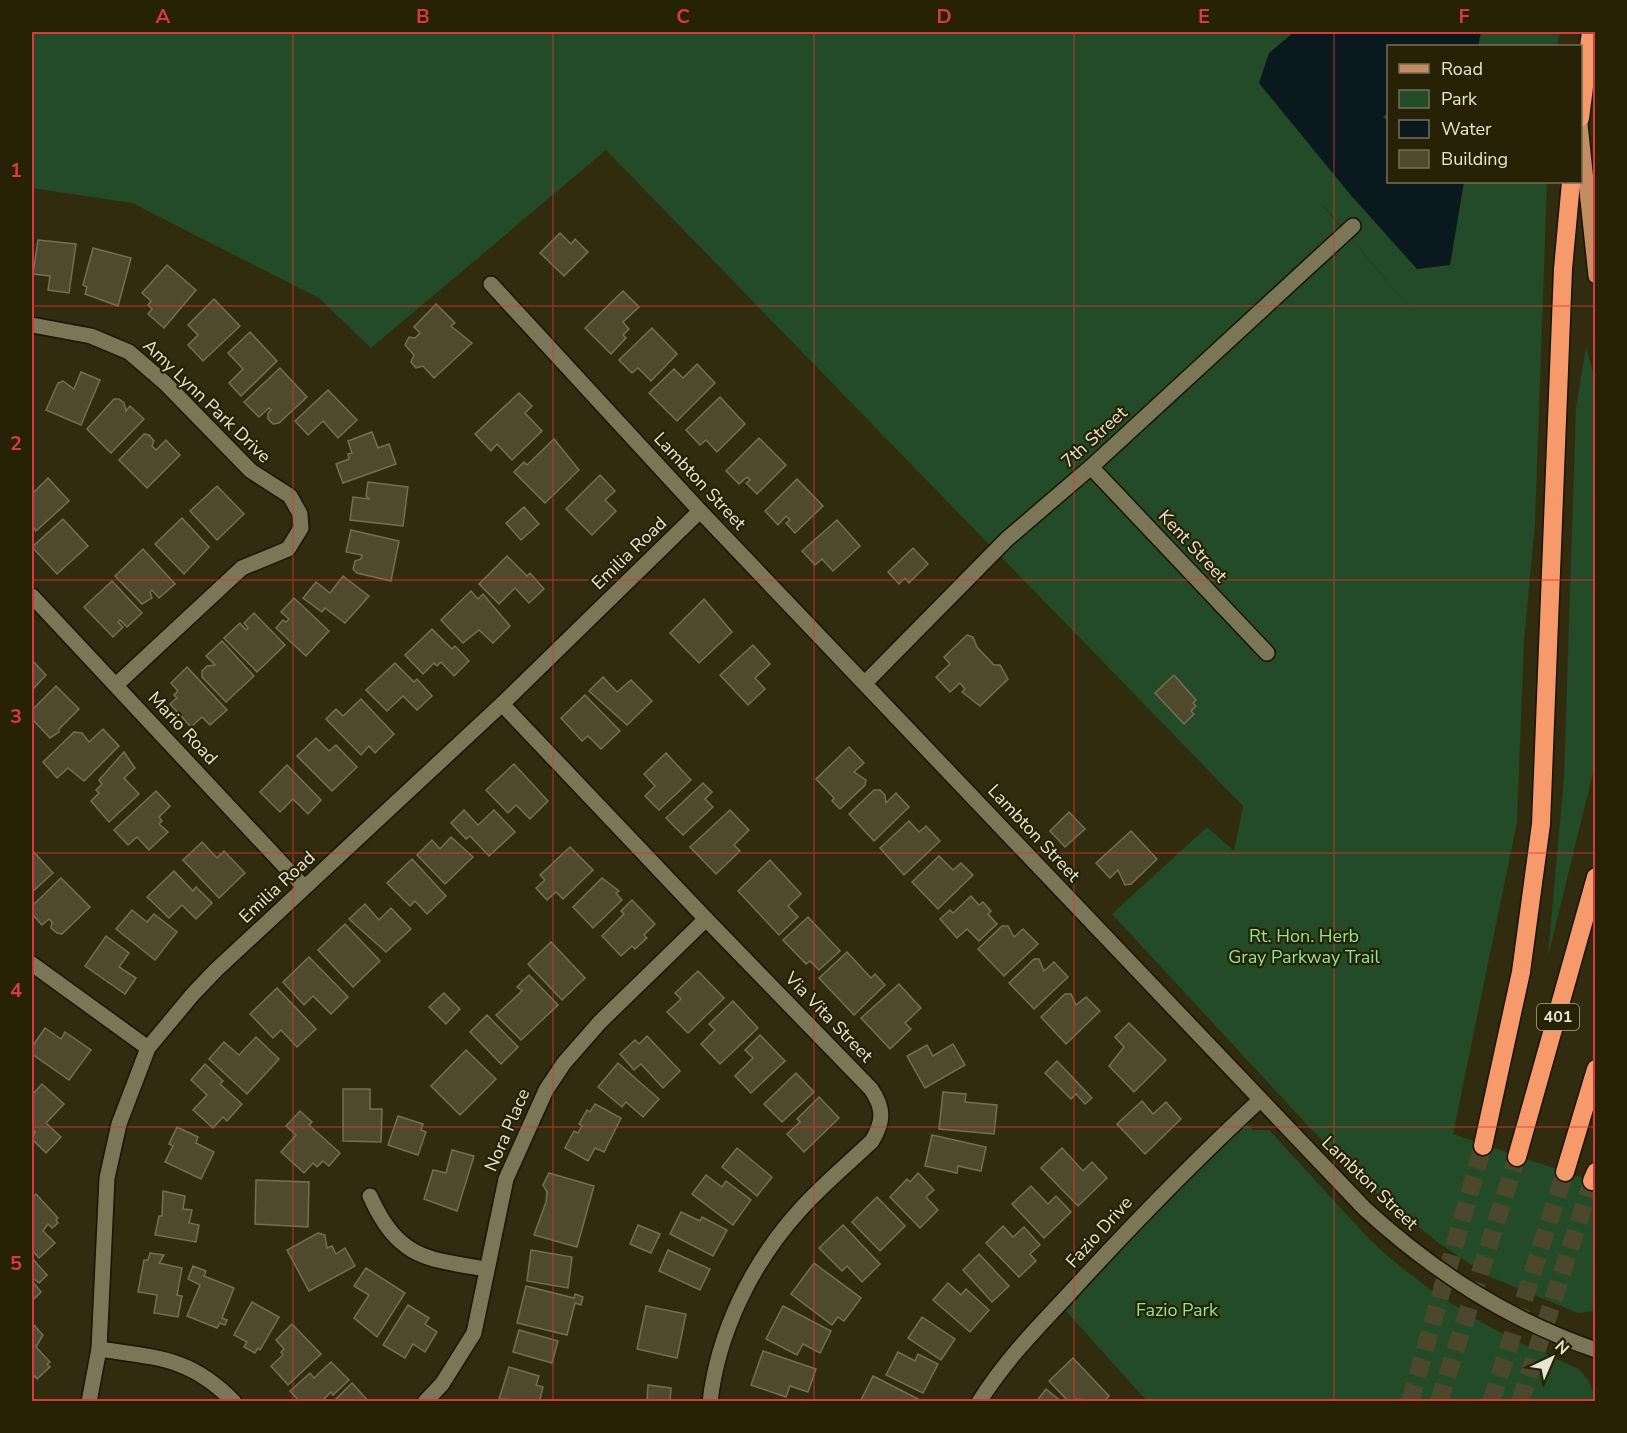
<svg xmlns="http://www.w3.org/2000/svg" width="1627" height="1433" font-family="'Nunito Sans',sans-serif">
	<rect width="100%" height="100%" fill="#312c10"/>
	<g fill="#244b27" fill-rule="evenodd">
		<path d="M32,32H1560L1557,46H1388V182H1547L1535,523L1524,641L1517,822L1453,1134L1595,1182V1311L1578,1313L1488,1276L1440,1244L1379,1195L1311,1129L1112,914L1207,827L1234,851L1243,806L606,150L371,348L319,298L132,203L32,188ZM1324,206L1421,321L1324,207Z"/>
		<polygon points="1586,347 1596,383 1595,765 1548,956 1564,777 1576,408"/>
		<polygon points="1241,1118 1253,1130 1269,1130 1371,1241 1391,1259 1432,1291 1474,1318 1516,1341 1579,1369 1588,1380 1594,1394 1593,1401 1147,1401 1066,1311"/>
	</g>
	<polygon fill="#09191e" points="1294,32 1481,32 1478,46 1388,46 1388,113 1383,117 1388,121 1388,182 1464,182 1450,265 1417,269 1349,193 1259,83 1269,53"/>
	<g fill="#4f4a2e" stroke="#746f52" stroke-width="1.5">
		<polygon points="560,233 571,244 575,239 588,252 564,276 540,253"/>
		<polygon points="38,240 76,244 69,293 48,290 50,276 33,274"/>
		<polygon points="93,248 131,258 118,306 85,294 87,287 83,285"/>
		<polygon points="167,265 196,290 164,328 148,314 152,309 148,305 151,301 142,293"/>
		<polygon points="623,291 639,307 623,322 629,329 623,335 626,338 611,354 585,328"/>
		<polygon points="214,299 240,326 203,361 188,345 198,335 188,325"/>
		<polygon points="436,304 455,323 451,326 472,343 434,378 423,366 416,368 411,362 414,355 405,345 409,337 415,338 420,333 414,327"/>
		<polygon points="652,328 677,354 651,381 638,368 632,373 619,360"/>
		<polygon points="250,332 277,361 241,396 229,383 243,369 228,353"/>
		<polygon points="697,364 715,383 677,421 649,393 674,369 683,378"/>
		<polygon points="280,368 307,397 279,423 273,424 268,419 268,413 271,410 269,408 259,417 244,402"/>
		<polygon points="81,372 100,380 81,425 46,410 58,383 63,381 74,389"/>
		<polygon points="328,390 357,420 338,438 323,421 308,435 295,421"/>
		<polygon points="519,393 532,406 525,413 542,431 512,460 497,444 491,451 475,434"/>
		<polygon points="720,397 745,424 717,452 706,440 700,445 686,430"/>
		<polygon points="114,399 119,399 124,403 126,411 130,406 144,419 111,453 87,429"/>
		<polygon points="372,432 378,448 389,444 396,464 343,483 336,464 349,459 348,454 352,453 348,441"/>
		<polygon points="144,434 149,435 154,441 152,446 156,450 166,440 180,455 147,488 119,460"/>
		<polygon points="759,438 786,465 757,494 746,483 750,480 747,477 739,484 726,471"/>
		<polygon points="554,439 579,470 545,503 514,472 524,462 527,465"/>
		<polygon points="600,475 615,491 605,500 616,511 592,535 566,509"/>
		<polygon points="48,478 69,501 36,531 32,526 32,494"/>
		<polygon points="797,479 823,506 795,533 786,523 790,520 786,516 778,525 765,511"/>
		<polygon points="368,482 408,487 403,526 350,520 353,497 369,499 366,496"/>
		<polygon points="217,486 244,514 217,540 190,511"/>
		<polygon points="524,507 539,524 521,540 506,523"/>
		<polygon points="182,518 209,547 184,574 155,544"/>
		<polygon points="63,519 88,546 57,574 32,547"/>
		<polygon points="837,520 860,546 833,571 822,559 815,565 802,551"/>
		<polygon points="351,530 399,541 391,581 357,573 353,569 355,561 361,559 362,555 346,552"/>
		<polygon points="913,548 928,564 909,583 905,578 899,584 888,572"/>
		<polygon points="143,549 175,584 159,598 152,590 150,592 152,598 142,604 115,576"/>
		<polygon points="507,556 527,576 530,573 544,589 529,603 515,588 499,604 479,584"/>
		<polygon points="343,576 369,596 345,623 325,608 322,612 303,598 316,582 330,593"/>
		<polygon points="112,581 142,613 127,627 120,620 118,622 123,627 113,637 84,607"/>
		<polygon points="471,591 478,599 483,594 510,626 493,643 479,630 463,643 441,620"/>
		<polygon points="294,598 329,631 306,656 276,628 283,620 286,622 289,619 281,612"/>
		<polygon points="704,599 732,632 699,663 670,633"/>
		<polygon points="254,613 285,645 257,672 224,638 240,623 246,630 248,628 244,623"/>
		<polygon points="432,629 452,649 455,646 469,661 454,676 441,662 437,666 434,663 423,674 405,655"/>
		<polygon points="967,635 973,637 977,647 994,665 1000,665 1008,679 980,706 962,692 965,689 960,683 950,692 936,677 950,664 944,657"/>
		<polygon points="222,641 254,676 226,702 202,677 202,671 207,666 215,665 206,656"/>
		<polygon points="753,645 770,664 755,678 765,689 748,705 720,675"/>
		<polygon points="32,660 46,675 32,690"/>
		<polygon points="395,663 414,682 417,679 432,696 417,710 403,696 387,711 366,690"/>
		<polygon points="187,667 227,710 210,725 202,717 191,727 170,704 177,698 174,695 178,691 171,683"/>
		<polygon points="1174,675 1196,700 1193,703 1196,706 1191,711 1194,714 1184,724 1155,693"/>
		<polygon points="603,677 617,692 631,680 652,701 627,725 589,691"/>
		<polygon points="56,686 79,709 59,729 59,732 50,738 32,719 32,710"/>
		<polygon points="585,695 620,731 601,749 588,736 582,741 561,718"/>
		<polygon points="361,699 394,734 375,753 369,746 361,755 326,719 336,709 343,716"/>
		<polygon points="103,729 119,746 84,781 68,768 57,778 43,762 74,732 82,733 89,742"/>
		<polygon points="316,738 329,751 336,745 357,767 332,791 297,756"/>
		<polygon points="849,747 864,763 854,772 866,780 865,785 840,809 832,801 834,798 816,779"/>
		<polygon points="124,752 135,768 124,778 139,794 109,822 91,801 99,793 96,790 102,784 99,780"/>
		<polygon points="666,753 691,780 659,810 645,796 655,786 644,774"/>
		<polygon points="514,764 548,801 530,819 516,805 508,813 486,790"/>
		<polygon points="287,765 321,800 308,814 293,799 280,812 260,792"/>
		<polygon points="703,783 712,792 705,799 713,807 683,835 666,818"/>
		<polygon points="874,790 880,790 885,795 886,803 896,793 909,807 874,841 849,814"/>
		<polygon points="156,791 170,806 159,817 162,821 159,824 168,832 149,850 137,837 128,845 114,830"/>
		<polygon points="464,810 478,825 494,810 515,832 489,856 470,836 466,839 451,823"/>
		<polygon points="730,810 749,830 734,845 740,851 716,874 690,847"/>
		<polygon points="1069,812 1085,829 1065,847 1050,831"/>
		<polygon points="909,821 919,832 926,826 940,841 904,875 880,848"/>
		<polygon points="1131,831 1157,859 1131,884 1125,885 1118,870 1110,878 1096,863"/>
		<polygon points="451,837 473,857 445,884 417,855 432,840 440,849"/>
		<polygon points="202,842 217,858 224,851 245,873 219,898 183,860"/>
		<polygon points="570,847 593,870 563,899 556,892 547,900 536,888 545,880 540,875"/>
		<polygon points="32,850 53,873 32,892"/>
		<polygon points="939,856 953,870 961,863 973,875 938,909 912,882"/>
		<polygon points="412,859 446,896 427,914 415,901 410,906 387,883"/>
		<polygon points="770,860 801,894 788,906 798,917 779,935 738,891"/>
		<polygon points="174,871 193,891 196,887 212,903 196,919 182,905 169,918 147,897"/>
		<polygon points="61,878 90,907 62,934 57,933 51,928 52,922 49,919 42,925 32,914 32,906"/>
		<polygon points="602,878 619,891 616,893 622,900 593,928 573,907"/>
		<polygon points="971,896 979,905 983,902 991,911 988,914 997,924 979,941 967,929 957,938 940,919 950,910 953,913"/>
		<polygon points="632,900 655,924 644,935 647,938 635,949 632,946 621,956 602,936 624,914 621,911"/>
		<polygon points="365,904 379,920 391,908 411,929 386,952 349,919"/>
		<polygon points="132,910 147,922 154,914 177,932 155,960 116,929"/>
		<polygon points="808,917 840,951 819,970 810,961 806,964 783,940"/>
		<polygon points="345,924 380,961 353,987 318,950"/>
		<polygon points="1002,926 1008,926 1014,937 1023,929 1038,944 1004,976 978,949"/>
		<polygon points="106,936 129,953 119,967 136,978 125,994 85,966"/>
		<polygon points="551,942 585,978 562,1000 528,964"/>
		<polygon points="847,952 871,978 875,974 885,985 854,1015 819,978"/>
		<polygon points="309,957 348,997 331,1014 313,996 304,1005 283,982"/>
		<polygon points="1034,959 1039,959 1044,971 1054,962 1068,977 1034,1009 1009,983"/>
		<polygon points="698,971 724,998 688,1033 667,1012 681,999 675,993"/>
		<polygon points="529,975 558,1005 521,1040 496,1015 522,991 517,987"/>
		<polygon points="899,984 921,1008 905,1023 911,1029 890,1049 861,1018"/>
		<polygon points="277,988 316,1029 297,1047 281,1030 273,1038 250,1014"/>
		<polygon points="444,993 460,1009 446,1024 429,1007"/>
		<polygon points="1065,994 1071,994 1076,1005 1086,997 1100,1011 1066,1044 1041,1017"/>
		<polygon points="733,1001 758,1028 720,1064 701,1044 715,1030 709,1024"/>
		<polygon points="487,1015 518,1047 501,1064 470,1032"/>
		<polygon points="1129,1023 1166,1060 1134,1092 1109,1066 1124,1047 1115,1037"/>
		<polygon points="45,1028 61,1039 65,1032 91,1050 69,1080 32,1054 32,1047"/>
		<polygon points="760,1035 785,1061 751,1093 735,1076 753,1058 745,1050"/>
		<polygon points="647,1036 680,1071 663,1088 641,1064 634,1070 620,1054 635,1040 639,1044"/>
		<polygon points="256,1037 279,1059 247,1094 209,1059 224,1042 239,1055"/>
		<polygon points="953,1044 965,1065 925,1088 907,1056 927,1045 933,1056"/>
		<polygon points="466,1050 496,1079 460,1115 431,1086"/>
		<polygon points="1057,1061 1092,1098 1085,1104 1076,1094 1071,1099 1045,1073"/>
		<polygon points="618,1063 659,1099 643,1117 626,1102 622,1107 598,1087"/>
		<polygon points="205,1064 223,1081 220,1084 242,1104 227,1121 223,1117 213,1128 193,1110 207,1095 191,1080"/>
		<polygon points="796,1073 814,1092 782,1122 764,1104"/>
		<polygon points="42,1084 64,1104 46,1123 61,1137 46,1153 32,1139 35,1132 32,1129 32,1095"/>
		<polygon points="343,1089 370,1089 370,1109 382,1109 381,1142 343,1141"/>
		<polygon points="943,1092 966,1094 965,1102 997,1105 994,1134 939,1129"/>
		<polygon points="819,1097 839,1118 804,1152 787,1134 800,1122 797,1119"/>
		<polygon points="1142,1101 1153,1114 1166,1102 1181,1119 1145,1154 1117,1124"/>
		<polygon points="595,1104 621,1118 604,1152 595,1148 588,1161 565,1148 574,1131 578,1133 582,1126 579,1124 587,1110 590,1112"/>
		<polygon points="300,1111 312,1122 309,1125 340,1153 329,1166 323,1161 317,1167 313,1163 304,1173 281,1152 296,1135 286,1126"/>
		<polygon points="398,1116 423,1124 421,1130 426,1132 418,1155 388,1145"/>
		<polygon points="177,1127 198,1137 196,1143 214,1152 201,1179 165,1162 173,1146 169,1144"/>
		<polygon points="932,1135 986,1147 981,1171 958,1166 957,1173 925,1166"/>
		<polygon points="737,1148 772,1177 757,1196 722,1167"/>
		<polygon points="1062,1148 1083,1171 1092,1162 1107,1178 1078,1206 1041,1168"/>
		<polygon points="452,1150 474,1156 457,1211 424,1199 433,1170 446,1173"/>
		<polygon points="549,1173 594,1186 577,1247 534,1235 546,1202 547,1192 543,1185"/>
		<polygon points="918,1173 934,1190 926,1197 938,1210 920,1228 890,1197 907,1179 910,1182"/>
		<polygon points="706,1175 722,1187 726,1181 751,1200 733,1225 692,1194"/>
		<polygon points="256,1180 309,1182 308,1227 255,1224"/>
		<polygon points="1031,1186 1048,1204 1056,1196 1071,1212 1044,1238 1012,1204"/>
		<polygon points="163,1191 185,1196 183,1209 192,1210 189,1223 199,1225 196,1242 155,1235 159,1216 162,1216"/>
		<polygon points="36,1194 58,1218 56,1220 58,1223 52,1228 48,1224 43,1231 55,1243 39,1258 32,1250 32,1198"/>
		<polygon points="877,1197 905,1226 880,1251 852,1222"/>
		<polygon points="681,1212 700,1221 702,1217 727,1230 713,1256 670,1234"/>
		<polygon points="638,1225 660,1234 651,1253 630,1244"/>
		<polygon points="843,1225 880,1264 862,1282 847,1266 842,1271 819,1248"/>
		<polygon points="1003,1226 1013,1237 1024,1227 1040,1245 1030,1254 1036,1261 1019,1277 986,1243"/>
		<polygon points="318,1233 325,1235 327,1248 332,1246 336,1254 345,1248 355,1266 309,1291 287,1250"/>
		<polygon points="531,1250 572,1257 568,1288 527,1281"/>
		<polygon points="668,1250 710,1269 700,1290 659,1271"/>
		<polygon points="150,1253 164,1255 159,1263 182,1268 177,1295 182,1296 178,1317 154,1313 157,1295 138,1292 144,1260 148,1260"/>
		<polygon points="979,1254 1009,1286 992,1302 963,1270"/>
		<polygon points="32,1258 47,1275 39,1283 34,1279 32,1281 41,1292 32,1301"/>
		<polygon points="814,1263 861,1298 844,1321 838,1317 832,1325 791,1294"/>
		<polygon points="193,1266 206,1271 204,1276 234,1288 222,1318 227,1320 225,1325 220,1323 217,1328 187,1316 200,1285 188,1279"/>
		<polygon points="366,1268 405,1293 377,1337 354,1318 369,1295 354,1286"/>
		<polygon points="948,1283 961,1295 966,1289 989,1310 970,1332 933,1300"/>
		<polygon points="526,1286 574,1298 575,1294 583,1297 581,1305 575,1303 567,1335 517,1323"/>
		<polygon points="252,1302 279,1317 260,1350 258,1348 255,1353 244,1347 247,1342 234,1335"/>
		<polygon points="408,1305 429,1318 425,1324 437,1332 425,1352 413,1344 405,1358 383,1345"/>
		<polygon points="646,1306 686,1314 677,1358 637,1349"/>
		<polygon points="783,1306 831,1331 820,1353 803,1344 797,1355 766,1339"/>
		<polygon points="922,1317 955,1339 941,1360 908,1338"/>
		<polygon points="32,1323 43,1335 36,1347 50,1362 47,1364 50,1367 37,1379 35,1376 32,1379"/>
		<polygon points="292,1324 321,1354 288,1385 271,1366 283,1355 281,1352 284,1349 276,1340"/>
		<polygon points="519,1330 558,1341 552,1363 513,1352"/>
		<polygon points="763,1351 816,1369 808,1392 790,1386 786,1397 751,1385"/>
		<polygon points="898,1352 915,1361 918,1354 938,1364 923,1393 886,1375"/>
		<polygon points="1073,1358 1109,1396 1103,1402 1077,1399 1069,1402 1049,1381"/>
		<polygon points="331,1362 349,1380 333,1395 331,1392 321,1402 300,1402 290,1391 310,1373 314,1378"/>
		<polygon points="509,1367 539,1376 536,1385 543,1387 540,1399 543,1402 499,1399"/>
		<polygon points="873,1376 922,1401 922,1402 860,1402"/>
		<polygon points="352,1383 369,1402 333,1402"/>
		<polygon points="648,1385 671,1388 670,1402 647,1402"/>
		<polygon points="1046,1389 1062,1402 1036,1402"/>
	</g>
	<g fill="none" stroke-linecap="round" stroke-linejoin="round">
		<g stroke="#4c482d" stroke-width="18" stroke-dasharray="18 9" stroke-linecap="butt">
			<polyline points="1410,1402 1483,1146"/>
			<polyline points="1439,1402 1517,1157"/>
			<polyline points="1491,1402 1565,1172"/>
			<polyline points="1520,1402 1592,1181"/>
		</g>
		<g stroke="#191400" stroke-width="18">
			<g id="minor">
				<path d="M491,284L700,511L1365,1209C1434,1272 1507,1319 1596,1350"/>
				<polyline points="32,325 91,336 129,352 165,383 251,471 290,496 300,514 301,528 288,549 242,568 116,685"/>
				<polyline points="1091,467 1267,653"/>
				<polyline points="32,596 304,887"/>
				<polyline points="866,682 1007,539 1091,467 1353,226"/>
				<path d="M502,704L706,919L871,1089C884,1108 884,1121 872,1141C848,1164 821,1186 799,1211C752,1263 718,1332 710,1402"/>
				<polyline points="32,964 148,1048"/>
				<path d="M370,1196C398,1258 425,1259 486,1269"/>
				<path d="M99,1349C158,1358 190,1357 234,1402"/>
				<polyline points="89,1402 99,1349 107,1178 119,1124 148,1048 193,994 216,970 502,704 700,511"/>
				<polyline points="425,1402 442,1384 474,1333 506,1179 546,1090 564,1063 600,1022 706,919"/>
				<path d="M979,1402C1004,1362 1035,1330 1067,1296C1129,1228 1192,1163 1260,1100"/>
			</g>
		</g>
		<g stroke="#191400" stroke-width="18">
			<polyline id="major" points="1580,124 1596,276"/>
		</g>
		<g stroke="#191400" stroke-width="21">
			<g id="highway">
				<polyline points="1580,118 1591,32"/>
				<polyline points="1483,1146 1521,972 1541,824 1563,269 1571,182"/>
				<polyline points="1517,1157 1596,877"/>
				<polyline points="1565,1172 1596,1069"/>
				<polyline points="1592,1181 1596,1172"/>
			</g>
		</g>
		<use href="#minor" stroke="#7b7658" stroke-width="15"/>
		<use href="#major" stroke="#c58b63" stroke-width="15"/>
		<use href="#highway" stroke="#f6996b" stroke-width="18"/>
	</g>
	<path fill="none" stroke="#d83b39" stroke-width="1.5" stroke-opacity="0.55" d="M293,32V1402M553,32V1402M814,32V1402M1074,32V1402M1334,32V1402M32,306H1596M32,580H1596M32,853H1596M32,1127H1596"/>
	<g text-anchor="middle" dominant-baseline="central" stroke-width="4.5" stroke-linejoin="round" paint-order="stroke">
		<rect fill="#272206" stroke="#adaa96" stroke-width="1.5" x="1537" y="1004" width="42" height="26" rx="4.5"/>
		<g font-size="16" font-weight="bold" fill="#e7e4d4">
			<text x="1558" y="1017">401</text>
		</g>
		<g font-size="18" fill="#e7e4d4" stroke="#272206">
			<text transform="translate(207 401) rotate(44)">Amy Lynn Park Drive</text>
			<text transform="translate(1094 437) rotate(-42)">7th Street</text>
			<text transform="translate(700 481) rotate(47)">Lambton Street</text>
			<text transform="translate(1193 546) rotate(47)">Kent Street</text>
			<text transform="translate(629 553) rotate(-44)">Emilia Road</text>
			<text transform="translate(183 728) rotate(47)">Mario Road</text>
			<text transform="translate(1034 833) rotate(47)">Lambton Street</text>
			<text transform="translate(277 887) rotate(-43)">Emilia Road</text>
			<text transform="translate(829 1017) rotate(46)">Via Vita Street</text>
			<text transform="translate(507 1130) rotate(-67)">Nora Place</text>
			<text transform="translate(1370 1183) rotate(44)">Lambton Street</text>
			<text transform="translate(1099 1232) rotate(-48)">Fazio Drive</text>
		</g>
		<g font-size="18" fill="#8be991" stroke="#272206">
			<text x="1304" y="936">Rt. Hon. Herb<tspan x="1304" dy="21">Gray Parkway Trail</tspan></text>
			<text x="1177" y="1310">Fazio Park</text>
		</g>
	</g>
	<rect width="1627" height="1433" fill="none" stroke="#272206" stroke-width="66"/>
	<rect x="1387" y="45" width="195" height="138" fill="#272206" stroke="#747058" stroke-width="1.5"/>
	<rect x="1399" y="64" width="30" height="9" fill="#c58b63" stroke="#747058" stroke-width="1.5"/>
	<text x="1441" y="75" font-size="18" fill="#e7e4d4">Road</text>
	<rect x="1399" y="90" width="30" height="18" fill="#244b27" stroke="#747058" stroke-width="1.5"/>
	<text x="1441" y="105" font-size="18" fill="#e7e4d4">Park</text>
	<rect x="1399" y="120" width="30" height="18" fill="#09191e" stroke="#747058" stroke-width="1.5"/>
	<text x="1441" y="135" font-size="18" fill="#e7e4d4">Water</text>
	<rect x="1399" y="150" width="30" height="18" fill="#4f4a2e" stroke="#747058" stroke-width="1.5"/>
	<text x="1441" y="165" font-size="18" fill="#e7e4d4">Building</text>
	<g transform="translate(1552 1358) rotate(44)" stroke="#272206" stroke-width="4.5" paint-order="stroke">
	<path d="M0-4.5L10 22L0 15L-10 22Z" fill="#e7e4d4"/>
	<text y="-9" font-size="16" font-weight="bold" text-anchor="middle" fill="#e7e4d4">N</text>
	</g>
	<rect x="33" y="33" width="1561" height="1367" fill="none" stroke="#d83b39" stroke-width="2"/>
	<g font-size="20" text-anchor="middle" font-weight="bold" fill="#d83b39">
		<text x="163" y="23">A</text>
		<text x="423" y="23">B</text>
		<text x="683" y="23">C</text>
		<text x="944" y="23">D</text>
		<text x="1204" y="23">E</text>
		<text x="1464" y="23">F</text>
		<text x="16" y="177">1</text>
		<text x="16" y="450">2</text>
		<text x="16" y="723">3</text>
		<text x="16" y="997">4</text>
		<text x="16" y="1270">5</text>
	</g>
</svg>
